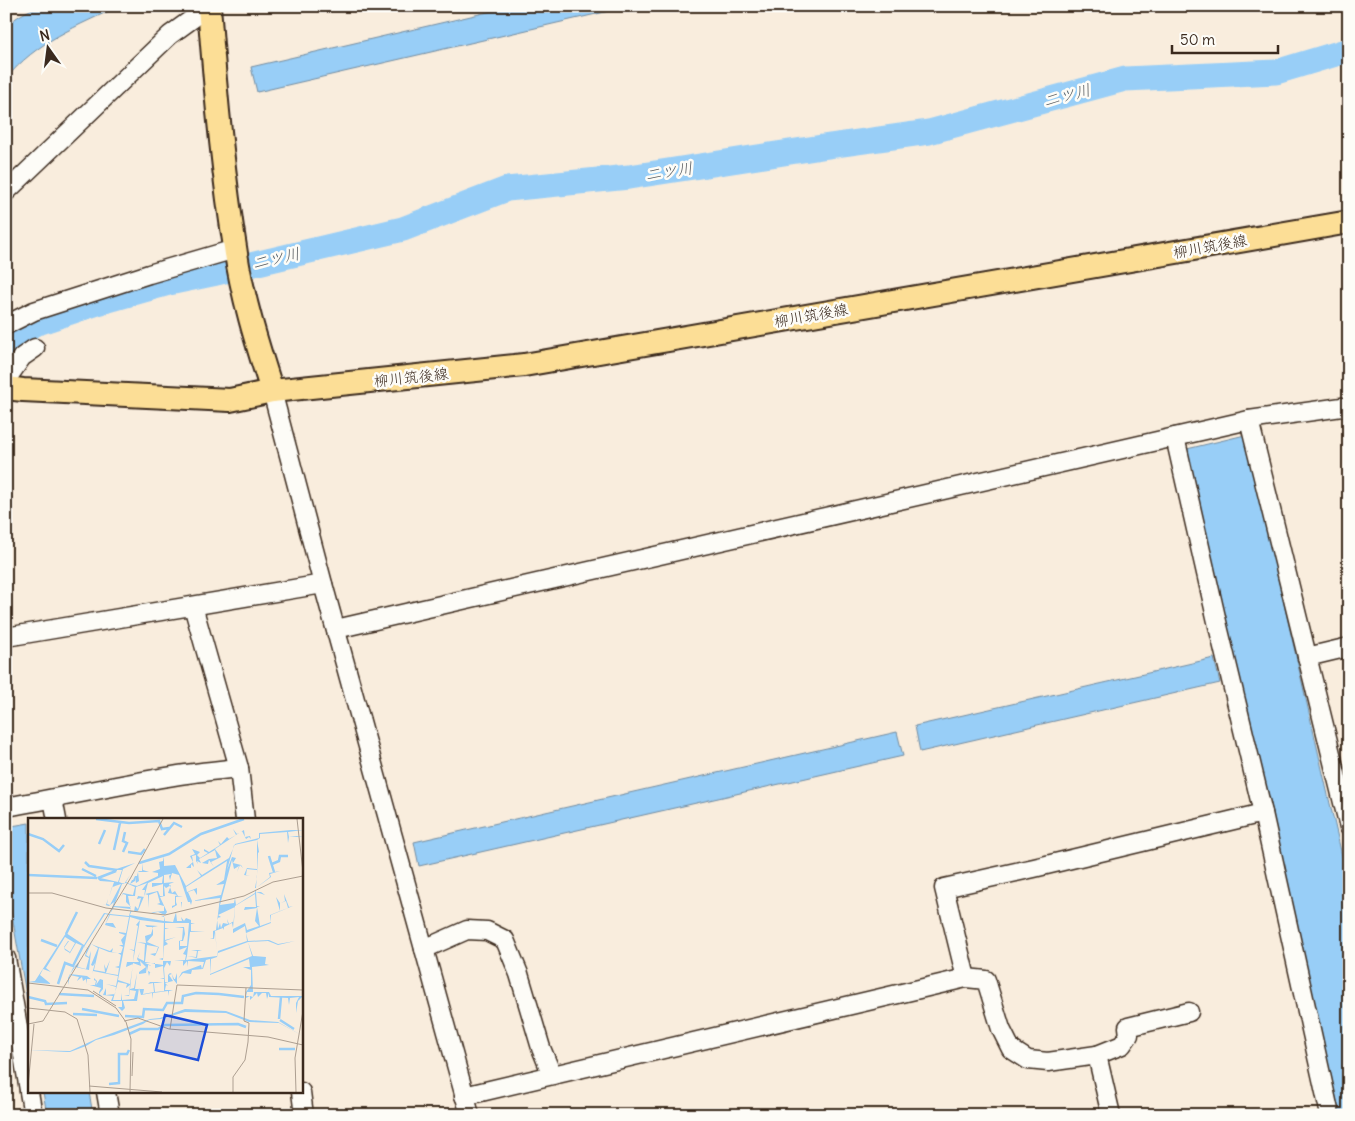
<svg xmlns="http://www.w3.org/2000/svg" width="1355" height="1121" font-family="Delius,'Klee One',sans-serif">
	<rect width="100%" height="100%" fill="#f9eddd"/>
	<filter id="ink" filterUnits="userSpaceOnUse"><feTurbulence type="fractalNoise" baseFrequency=".02" numOctaves="2"/><feDisplacementMap in="SourceGraphic" scale="10" xChannelSelector="R" yChannelSelector="G"/><feConvolveMatrix kernelMatrix="1 2 1 2 8 2 1 2 1" color-interpolation-filters="sRGB"/></filter>
	<g filter="url(#ink)">
		<g fill="#98cef7" stroke="#738ca0">
			<path d="M39,6H120C79,25 35,42 6,79V27C15,17 27,11 39,6Z"/>
			<polygon points="514,6 631,6 257,92 251,67"/>
			<polygon points="1245,435 1349,886 1349,1115 1340,1115 1187,449"/>
			<polygon points="1214,658 1220,683 920,752 915,726"/>
			<polygon points="897,732 903,756 419,866 414,842"/>
			<polygon points="29,823 29,1011 6,882 6,827"/>
			<polygon points="43,1092 89,1092 93,1115 47,1115"/>
		</g>
		<g fill="none" stroke-linecap="round" stroke-linejoin="round">
			<polyline stroke="#98cef7" stroke-width="25" points="6,347 32,325 98,303 169,283 212,274 403,229 507,189 629,177 822,147 929,132 1125,79 1276,72 1349,50"/>
			<g stroke="#3b2a1e" stroke-width="21">
				<g id="minor">
					<polyline points="6,192 170,35 210,6"/>
					<polyline points="6,325 34,311 149,274 235,249"/>
					<polyline points="6,380 22,357 35,348"/>
					<polyline points="272,391 323,584 470,1115"/>
					<polyline points="1249,420 1349,827"/>
					<polyline points="1175,437 1218,626 1263,813 1330,1115"/>
					<polyline points="193,606 239,768 245,820"/>
					<polyline points="336,629 1249,420 1349,406"/>
					<polyline points="6,637 323,584"/>
					<polyline points="1307,657 1349,647"/>
					<polyline points="53,799 57,820"/>
					<path d="M6,807C64,797 121,784 179,775C199,772 219,770 239,768"/>
					<polyline points="424,949 467,930 487,931 505,940 519,974 541,1048 552,1075"/>
					<polyline points="6,958 29,1090"/>
					<polyline points="966,978 944,888 1034,868 1263,813"/>
					<polyline points="1097,1055 1122,1045 1129,1035 1128,1027 1189,1012"/>
					<polyline points="29,1092 33,1115"/>
					<polyline points="106,1092 110,1115"/>
					<polyline points="301,1092 304,1115"/>
					<polyline points="464,1096 966,978 986,980 1001,1029 1011,1049 1028,1060 1048,1062 1097,1055 1111,1115"/>
				</g>
			</g>
			<g stroke="#3b2a1e" stroke-width="26">
				<g id="major">
					<path d="M209,6C215,87 222,168 235,247C242,296 257,344 272,391"/>
					<polyline points="6,388 23,390 230,400 272,391 524,365 1349,222"/>
				</g>
			</g>
			<use href="#minor" stroke="#fdfcf7" stroke-width="18"/>
			<use href="#major" stroke="#fcde96" stroke-width="22"/>
		</g>
	</g>
	<g text-anchor="middle" dominant-baseline="central" stroke-width="5" stroke-linejoin="round" paint-order="stroke">
		<g font-size="15" fill="#3b2a1e" stroke="#fdfcf7">
			<text transform="translate(1210 246) rotate(-10)">柳川筑後線</text>
			<text transform="translate(811 315) rotate(-10)">柳川筑後線</text>
			<text transform="translate(411 377) rotate(-6)">柳川筑後線</text>
		</g>
		<g font-size="16" font-style="italic" fill="#575b5f" stroke="#fdfcf7">
			<text transform="translate(1067 95) rotate(-15)">二ツ川</text>
			<text transform="translate(669 171) rotate(-9)">二ツ川</text>
			<text transform="translate(276 258) rotate(-13)">二ツ川</text>
		</g>
	</g>
	<g transform="translate(28 818)">
		<rect width="275" height="275" fill="#f9eddd"/>
		<path d="M262,5L263,12H275L260,14L261,19L269,18L275,19H261L260,25L259,14L232,16V20L229,22L231,34L230,35L229,56L228,70L242,59L241,55L252,53L242,56L243,59L228,70H227L229,59L225,58L229,59V52L219,51L218,57L222,58L216,57L219,50L229,51V22L206,27L199,52L204,39L208,40L205,45L213,47L215,50L212,47L209,54L211,48L206,51L204,42L192,87L206,85L207,80L208,87L227,75V71L228,74H233L237,77L228,74L229,88H232L229,89L232,108L243,104L242,97L252,93L250,86L240,89L250,86L248,79L252,85V93L260,90L258,83L253,85L257,83L256,76L261,89L265,88L243,97V105L218,115L220,123L241,122L250,126L267,123L250,127L240,123L220,124L225,138L238,139L237,146L241,147L224,149L225,174H219L218,178H222L225,179L226,174H241L243,178H275L270,183L268,195V185L271,179L262,180L261,187L260,180L241,179V175L239,181L238,175H234L237,181L234,175L230,179L229,175L222,182V178L218,180V174L223,167V152L215,149H222L221,141L182,157V141L178,142L175,151L164,152L163,156L155,155L150,161L154,154L173,147L174,151L176,144L160,143L159,149V143L155,148V143H146L157,142L158,137L155,136L159,129L151,132V123L154,122L155,110L147,109H156L157,116L155,123H152V128H159L161,105H137V110L141,111H137V122L148,119L137,123L140,126L136,128L135,142L131,141L135,140L136,105L112,102L105,144H111L109,141L112,134L110,140L116,143L117,126L109,124L118,125L117,118L123,116L125,110L124,109H119L117,107L130,108L125,109V117L119,124L131,129L129,134L127,138L122,136L128,135L130,129L119,127L117,144L135,147V143H143L142,148L139,144L136,150L137,164H140V157L142,155L144,156L146,161H147L149,155V166L145,161L144,156L141,157L145,163L137,165L140,168L138,167L137,172H145L141,173V178L140,173L125,175L124,181V175L113,177L111,170L109,183H95L97,190L94,193L90,189H94V183H83L85,178L75,177L78,170V177L87,176L88,169L78,166L88,168L90,158L65,153L64,156L67,145L65,148L63,147L70,130L63,126L58,137L61,139L63,133L61,152L47,149L42,156L59,158L63,161H59L58,166L62,167H67L68,163L66,162V160L69,163L68,167L72,161L75,162V171L71,176L74,178H71V174L62,170L59,177L62,170L71,174L73,170L58,166V161L55,163L54,159L49,163L51,159L42,157L40,167L54,166L40,167V160L45,150L51,144L50,149L58,151L61,140L57,138L59,130L48,125L41,137L42,135L37,132L36,130V129L40,123H41L36,130L42,134L47,125L37,119L18,150L23,154L15,151L12,157L23,166L0,164L7,163L38,115L56,127L76,95L82,96L86,84L81,88L74,86L78,87L80,81L79,86L82,87L93,66L84,69L81,79L86,64L72,63L68,59L90,64L94,52H85L107,45L95,51L91,64L96,66L102,57L98,64L102,66L104,62H105L107,58H109L110,54L111,53H114L115,45V52L121,54H110L111,63L108,65L107,59V63L102,66L109,68L130,58V55L124,54L132,51L131,44L135,43L136,38V48L147,47L158,68L173,58L169,52L174,57L201,40L207,26L231,20V15L263,12ZM199,43L196,62L188,67L196,66L193,77L164,83L160,74L166,72L169,77L172,76L169,77V70L159,74L158,69ZM144,55L151,57L160,84H148V79L155,78H150L147,73L144,75L141,66L144,65L146,64L136,65V57L143,56L141,58L142,62ZM135,58L134,65H124V69L135,66V78H132L130,73L117,76L120,65ZM98,65L107,69L105,77L95,75L93,79L95,76L98,77V84L103,89L86,88L94,66ZM119,65L114,72H117L116,79L110,78L109,81L113,80L110,91L107,88L106,94L103,93L100,78H107L108,69ZM143,67L140,75L150,77L147,78V87L144,88V90L149,87L148,84H153V90L154,84H162L163,87L164,83L192,80L188,112L185,113V120H182L186,121L187,115L189,133L187,113L195,110L196,112V109L204,105L205,110L207,88L227,76L228,89H217L216,92L229,90L227,103L231,108L219,112L217,105L205,111V115L217,108L219,123L190,133L189,138L158,142L159,138L169,140L170,133L174,132H163L169,133L168,139L159,138L162,114L177,113H163V106H167L163,105V92V102L158,100L156,103L153,99L154,103H149L148,94L145,104L137,103L136,98L133,99H136V103L102,97L103,94L110,93L117,76L120,77V90L121,77L129,74L132,85L129,86L136,88V93L126,94L120,96L130,94L137,97L139,94L132,79L137,78L136,68L138,70ZM86,89L103,91L101,98L82,96ZM207,89L206,103L201,106L199,101L200,106L195,105L193,110L192,105L190,111L189,100L193,99L190,97ZM77,96L81,97L77,107L88,110L85,105H78L82,97L101,99L98,115L91,114V109V115L97,117L93,122L95,127H91L95,129L93,135H90L93,137L91,148L87,149L91,150L90,157L78,155L82,142L76,140L82,142L78,151L76,146L77,154L66,152L71,130L81,134L90,135L84,134L85,130L82,133L68,128L63,126L65,122L60,130L56,129ZM102,99L112,102L108,107L110,108L106,132L101,131L106,133L105,144H99L98,149L105,146L102,166L90,162ZM220,124L224,138L182,156L183,141L189,139L190,135ZM112,143L118,149L111,154V156L118,155L119,148L121,158L122,154L126,156L120,153V147L124,148L117,145H127V150L135,148L136,160H132L136,161V173L127,174L126,165H135L129,164H122L120,166L125,165L126,174L115,176L116,171H107L109,155L106,170L102,171L105,145L113,148ZM90,164L99,166L98,170L102,167L101,177L96,178H101L102,172L108,173L106,181L94,182V175L93,182H85ZM205,11L209,16L216,12L217,19L222,18L223,21L221,19L218,21L214,13L187,31L193,39L183,44L186,49L181,42L180,46L174,45L181,41L189,40L187,32L171,41L173,45L169,43L170,46L168,43V37L164,38L166,49L163,46V50H158L165,44L162,38L167,36L164,31L172,34L169,37L172,40L180,35L176,33V31L181,34L192,27L190,23L193,26L199,19L201,21L208,17ZM157,191L198,193L222,202L250,204L275,218L251,205L221,204L198,195L157,194L133,201L121,202L115,206L86,217L68,222L58,228L42,234H39L0,232L42,233L68,221L122,201L132,200Z" fill="#98cef7" fill-rule="evenodd"/>
		<path fill="none" stroke="#98cef7" stroke-width="2.5" d="M68,1L101,5L131,3L134,11L141,10M0,16L15,21L31,33L36,27M136,17L146,5L154,9M71,26L77,12M86,32L92,5M95,34L99,25L95,23L97,14M100,34L113,36L117,31M241,38L246,54M57,44L61,48L89,52M111,45L141,36L173,16L216,1M244,46L251,43L252,38H260M54,51L68,58M0,57L69,60M70,60L88,53M38,116L49,94M13,122L29,128M30,166L37,145L45,148L55,128M31,176L66,178M191,176L216,179M0,179L17,183L18,186L39,185M54,191L91,198M45,196L69,197M97,198L115,199L116,191L135,192L139,185H154L155,178L168,175L191,176M251,201L253,179M252,202L266,211M101,216L112,211H130L137,207L210,206L218,209M251,231H267M81,266L91,265V236H99L101,232"/>
		<path fill="none" stroke="#ad9f91" stroke-width="1" d="M269,1L275,54M0,75H24L78,90L137,97L216,78L245,64L275,58M0,165L60,172L88,190L98,204L103,221L102,274M65,173L88,188M0,190L37,194L49,201L60,237L62,274M96,203L110,200L141,211L240,219L275,227M0,206L15,203L102,61L135,1M142,211L149,167L275,172M104,258L105,234M0,268L6,206M61,268L134,274M205,274V259L217,242L220,224L221,205L216,203L218,170M268,274L267,240L275,193"/>
		<path fill="#1d4ed8" fill-opacity="0.15" stroke="#1d4ed8" stroke-width="2.5" d="M137,197L179,207L170,242L128,232Z"/>
		<rect width="275" height="275" fill="none" stroke="#3b2a1e" stroke-width="2.5"/>
	</g>
	<rect width="1355" height="1121" fill="none" stroke="#fdfcf7" stroke-width="25"/>
	<rect x="12" y="12" width="1330" height="1096" fill="none" stroke="#3b2a1e" stroke-width="2" filter="url(#ink)"/>
	<g transform="translate(48 48) rotate(346)" stroke="#fdfcf7" stroke-width="4" paint-order="stroke">
	<path d="M0-4L9 19L0 12L-9 19Z" fill="#3b2a1e"/>
	<text y="-8" font-size="14" font-weight="bold" text-anchor="middle" fill="#3b2a1e">N</text>
	</g>
	<path d="M1172 45v8h106v-8" fill="none" stroke="#3b2a1e" stroke-width="2.5"/>
	<text x="1180" y="45" font-size="15" fill="#3b2a1e" stroke="#fdfcf7" stroke-width="4" paint-order="stroke">50 m</text>
</svg>
